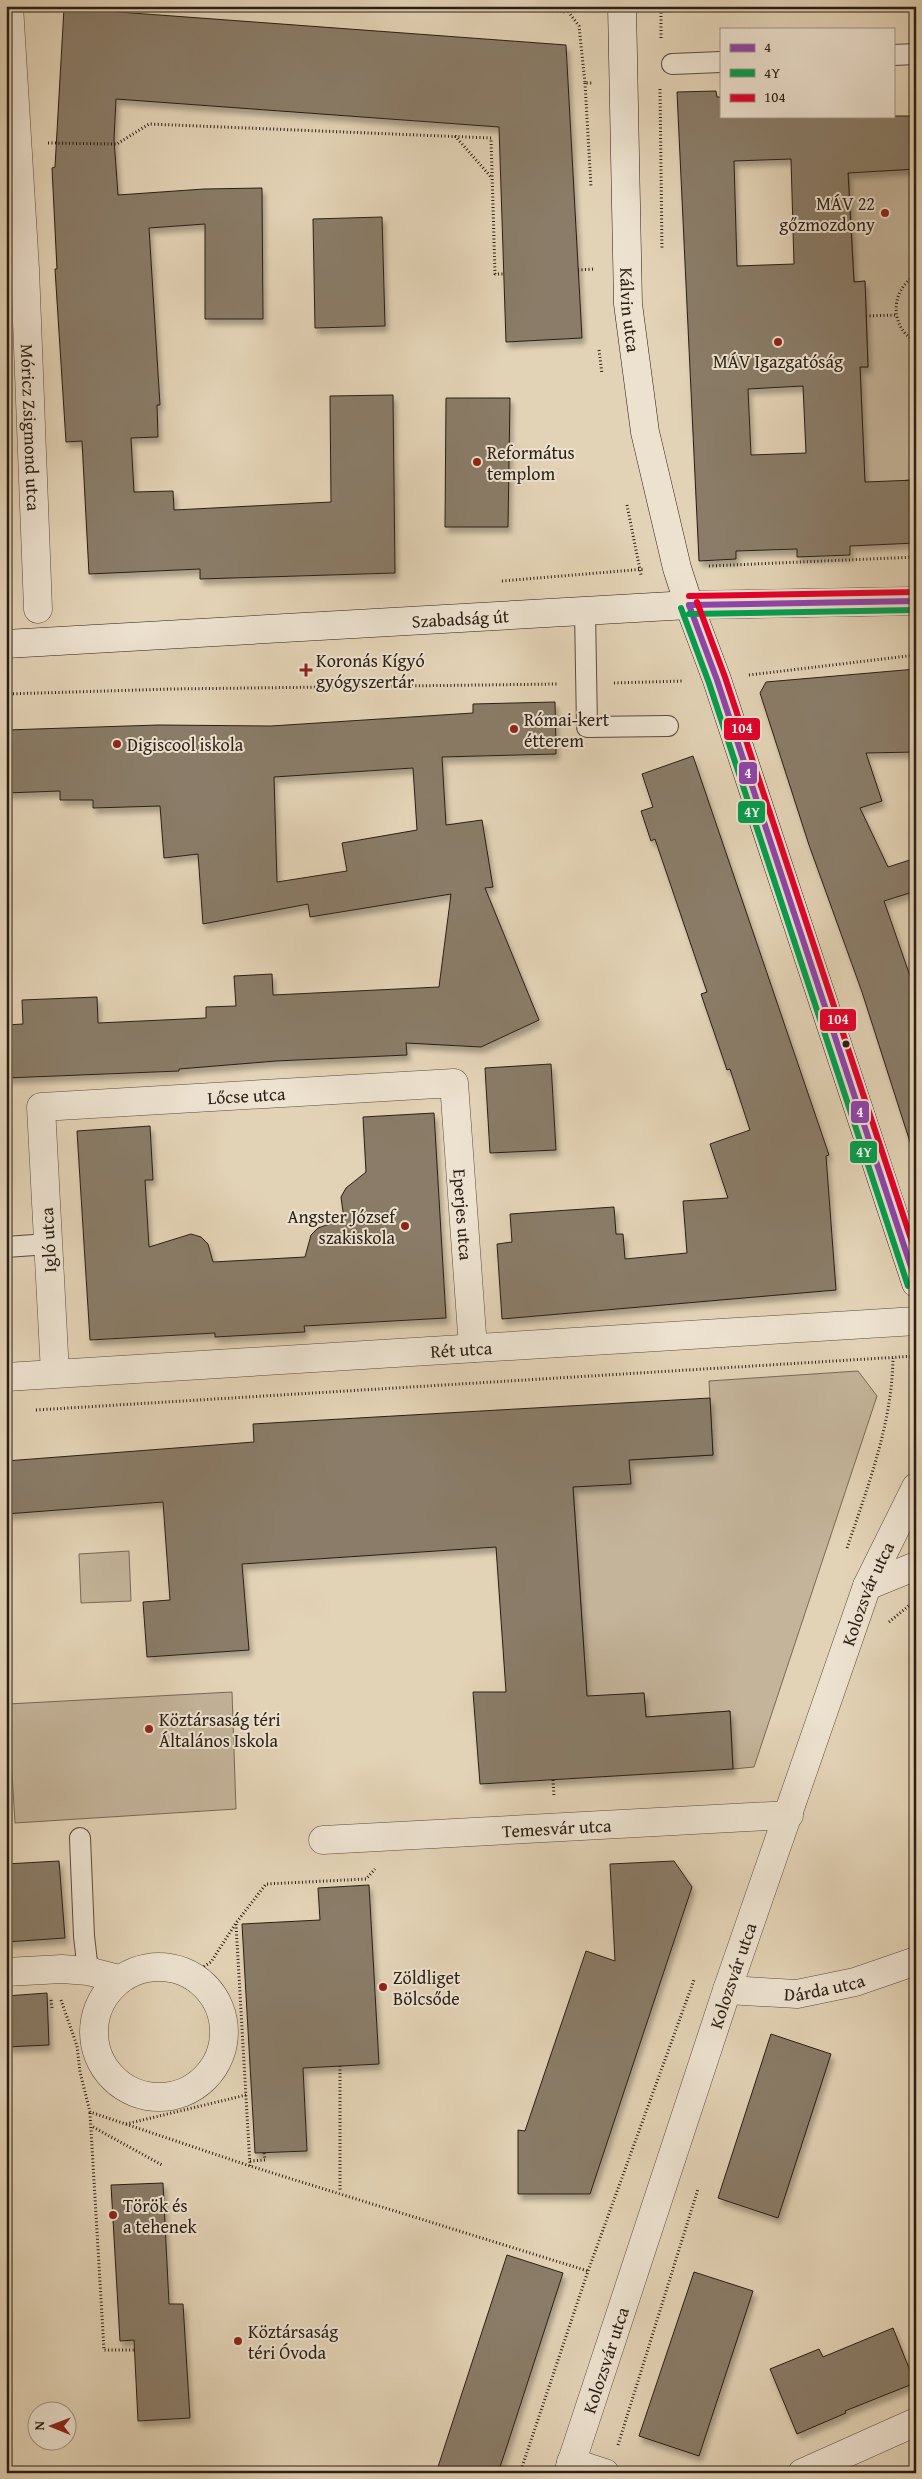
<svg xmlns="http://www.w3.org/2000/svg" width="922" height="2479" font-family="'Gentium Book Plus',serif">
	<defs>
		<filter id="shadow"><feDropShadow dx="3" dy="5.5" stdDeviation="2.5" flood-color="#0004"/></filter>
	</defs>
	<rect width="100%" height="100%" fill="#e3d3b6"/>
	<filter id="stains"><feTurbulence type="fractalNoise" baseFrequency=".004" numOctaves="4"/><feColorMatrix values="0 0 0 0 .2 0 0 0 0 .09 0 0 0 0 .02 0 0 0 .5 -.17"/></filter>
	<radialGradient id="worn" r=".72"><stop offset=".6" stop-color="#630" stop-opacity="0"/><stop offset="1" stop-color="#630" stop-opacity=".3"/></radialGradient>
	<g fill="#c4b49a" stroke="#776957">
		<polygon points="848,163 880,171 916,169 916,480 906,480 906,485 865,487 860,367 868,367 865,281 854,282"/>
		<polygon points="858,1371 877,1396 754,1767 733,1769 730,1711 646,1717 644,1693 587,1697 573,1487 629,1460 713,1455 709,1381"/>
		<polygon points="129,1551 131,1601 81,1603 79,1554"/>
		<polygon points="232,1692 236,1809 15,1823 8,1704"/>
	</g>
	<g fill="#8a7c68" stroke="#2a1e14" fill-rule="evenodd" filter="url(#shadow)">
		<polygon points="64,8 566,45 582,338 506,342 499,127 116,99 114,139 118,195 204,189 262,188 263,319 205,319 205,224 149,228 160,405 157,405 158,437 131,438 134,492 173,491 174,510 331,502 330,396 393,395 395,573 200,579 200,569 89,574 82,441 66,442 55,269 57,269 52,168 55,167"/>
		<path d="M716,91L717,97H721V116H916V169L848,173L854,282L865,281L868,367H860L865,482L916,480V543L850,546V555L797,557V549L736,551V559L699,561L677,92ZM791,159L794,264L737,266L734,161ZM803,386L806,453L751,455L748,389Z"/>
		<polygon points="382,217 385,326 315,328 313,219"/>
		<polygon points="446,398 510,398 508,527 445,527"/>
		<polygon points="916,669 916,752 866,753 882,801 860,808 888,867 916,858 916,891 884,901 910,976 916,975 916,1141 910,1142 862,992 809,845 760,693 766,682"/>
		<path d="M555,702L556,754L442,757L446,825L482,820L493,887L485,888L539,1020L481,1047L406,1043L407,1055L276,1061L179,1069V1071L6,1078V1025L23,1024L22,1000L97,997L98,1023L206,1018V1007L236,1006L234,976L272,974L273,995L439,987L451,894L310,917L308,904L203,924L198,854L164,858L160,806L93,808V800H60V791L6,793V730L158,725L271,726L473,713V704ZM413,768L417,830L342,843L347,871L277,882L274,777Z"/>
		<polygon points="693,756 829,1155 826,1156 836,1290 502,1319 497,1244 512,1242 510,1214 614,1207 616,1234 623,1234 625,1259 687,1253 683,1201 728,1198 710,1144 750,1130 730,1069 727,1070 701,994 707,992 655,839 651,841 641,811 653,807 642,774"/>
		<polygon points="551,1064 556,1150 490,1153 485,1068"/>
		<polygon points="434,1113 446,1318 304,1326 305,1332 215,1337 215,1333 90,1340 77,1131 150,1126 153,1180 145,1180 149,1247 191,1234 201,1237 208,1244 213,1262 305,1257 311,1235 318,1228 344,1219 341,1197 346,1188 366,1172 363,1117"/>
		<polygon points="710,1398 713,1455 629,1460 631,1484 573,1487 587,1696 644,1693 646,1717 730,1711 733,1769 480,1784 473,1692 506,1692 496,1547 242,1564 249,1650 147,1657 143,1602 170,1600 163,1502 6,1514 6,1461 254,1442 253,1424"/>
		<polygon points="59,1861 65,1938 6,1942 6,1864"/>
		<polygon points="674,1861 692,1887 590,2194 518,2194 518,2130 525,2131 586,1951 615,1961 610,1864"/>
		<polygon points="369,1885 379,2064 303,2068 307,2151 255,2153 242,1924 320,1920 318,1888"/>
		<polygon points="47,1993 49,2045 6,2047 6,1996"/>
		<polygon points="771,2034 831,2054 778,2218 718,2198"/>
		<polygon points="163,2183 169,2304 183,2304 190,2418 138,2421 134,2340 120,2341 111,2185"/>
		<polygon points="507,2255 563,2273 508,2443 498,2473 436,2473"/>
		<polygon points="694,2272 753,2291 699,2456 639,2436"/>
		<polygon points="893,2328 915,2383 845,2411 846,2413 797,2434 770,2369 819,2349 823,2357"/>
	</g>
	<g fill="none" stroke-linecap="round" stroke-linejoin="round">
		<g stroke="#584b3c" stroke-width="22">
			<g id="lane">
				<polyline points="893,55 916,54"/>
				<polyline points="672,64 721,62"/>
				<polyline points="585,611 587,727 668,726"/>
				<polyline points="6,1247 48,1244"/>
				<polyline points="80,1838 84,1936 88,1971"/>
			</g>
		</g>
		<g stroke="#584b3c" stroke-width="29">
			<g id="street">
				<path id="s1" d="M9,6L25,269L38,609"/>
				<polyline points="689,605 916,601"/>
				<path id="s2" d="M55,1373L41,1107L454,1083L473,1348"/>
				<path id="s3" d="M6,1377L916,1321"/>
				<polyline points="867,1586 916,1566"/>
				<path id="s4" d="M323,1840L789,1815"/>
				<circle cx="159" cy="2032" r="65"/>
				<polyline points="6,1972 62,1969 88,1971 119,1979"/>
				<path id="s5" d="M727,1990L797,1994L855,1982L916,1961"/>
				<polyline points="571,2462 605,2473"/>
				<path id="s6" d="M568,2473L727,1990L867,1586L916,1487"/>
				<polyline points="802,2473 916,2422"/>
			</g>
		</g>
		<g stroke="#2a1e14" stroke-width="29">
			<g id="secondary">
				<path id="s7" d="M622,6L628,304L645,432L677,568L689,605L717,680L916,1283"/>
				<path id="s8" d="M6,644L689,605"/>
			</g>
		</g>
		<g stroke="#2a1e14" stroke-width="3" stroke-dasharray="1 2.5" stroke-linecap="butt">
			<polyline points="483,6 566,12"/>
			<polyline points="564,6 579,26 585,83 593,83"/>
			<polyline points="100,11 100,6"/>
			<polyline points="661,38 661,6"/>
			<polyline points="585,83 591,187"/>
			<polyline points="660,89 662,250"/>
			<polyline points="455,136 492,178"/>
			<polyline points="48,143 117,144 149,124 491,138 495,274 504,274"/>
			<polyline points="578,270 595,269"/>
			<path d="M916,275C890,290 889,327 916,342"/>
			<polyline points="866,316 896,315"/>
			<polyline points="599,350 602,374"/>
			<polyline points="627,505 641,575"/>
			<polyline points="709,566 916,557"/>
			<polyline points="502,581 645,569"/>
			<polyline points="749,675 916,655"/>
			<polyline points="614,683 683,681"/>
			<polyline points="6,694 172,689 558,684"/>
			<polyline points="36,1410 916,1356"/>
			<path d="M847,1548C868,1486 892,1424 893,1358"/>
			<polyline points="889,1622 911,1604"/>
			<polyline points="553,1780 554,1797"/>
			<polyline points="236,1924 250,2166"/>
			<polyline points="192,1974 211,1962 236,1923 266,1884 366,1879 375,1869"/>
			<polyline points="51,2000 52,2008"/>
			<polyline points="61,2000 77,2046 80,2072 90,2112 250,2166 588,2271"/>
			<polyline points="340,2066 340,2191"/>
			<polyline points="90,2113 104,2350 134,2350"/>
			<polyline points="126,2124 246,2095"/>
			<polyline points="93,2127 162,2165"/>
			<polyline points="250,2161 265,2160 264,2153"/>
			<polyline points="618,2445 698,2189"/>
			<polyline points="520,2473 588,2271 694,1980"/>
		</g>
		<use href="#lane" stroke="#ede2d0" stroke-width="20"/>
		<use href="#street" stroke="#ede2d0" stroke-width="28"/>
		<use href="#secondary" stroke="#ede2d0" stroke-width="28"/>
		<g stroke="#ede2d0" stroke-width="10">
			<g id="bus-1">
				<polyline points="689,605 717,680 916,1282"/>
				<polyline points="689,605 916,601"/>
			</g>
		</g>
		<g stroke="#ede2d0" stroke-width="10">
			<g id="bus-2">
				<polyline points="681,608 709,683 908,1286"/>
				<polyline points="689,614 916,610"/>
			</g>
		</g>
		<g stroke="#ede2d0" stroke-width="10">
			<g id="bus-3">
				<polyline points="689,596 916,592"/>
				<polyline points="697,602 725,677 916,1254"/>
			</g>
		</g>
		<use href="#bus-1" stroke="#8e44ad" stroke-width="6"/>
		<use href="#bus-2" stroke="#029f4e" stroke-width="6"/>
		<use href="#bus-3" stroke="#e4002b" stroke-width="6"/>
	</g>
	<g fill="#8f2418" stroke="#ede2d0" stroke-width="2">
		<circle cx="885" cy="213" r="5"/>
		<circle cx="778" cy="342" r="5"/>
		<circle cx="477" cy="462" r="5"/>
		<path d="M303.5 662.5h5v5h5v5h-5v5h-5v-5h-5v-5h5z"/>
		<circle cx="514" cy="729" r="5"/>
		<circle cx="117" cy="744" r="5"/>
		<circle cx="405" cy="1226" r="5"/>
		<circle cx="149" cy="1729" r="5"/>
		<circle cx="383" cy="1987" r="5"/>
		<circle cx="113" cy="2215" r="5"/>
		<circle cx="238" cy="2341" r="5"/>
	</g>
	<circle fill="#2a1e14" stroke="#ede2d0" stroke-width="2" cx="846" cy="1044" r="4.5"/>
	<g text-anchor="middle" dominant-baseline="central" stroke-width="4" stroke-linejoin="round" paint-order="stroke">
		<g font-size="18" fill="#2a1e14" stroke="#ede2d0" text-anchor="start">
			<text x="875" y="203" text-anchor="end">MÁV 22<tspan x="875" dy="21">gőzmozdony</tspan></text>
			<text x="778" y="361" text-anchor="middle">MÁV Igazgatóság</text>
			<text x="487" y="452">Református<tspan x="487" dy="21">templom</tspan></text>
			<text x="316" y="660">Koronás Kígyó<tspan x="316" dy="21">gyógyszertár</tspan></text>
			<text x="524" y="719">Római-kert<tspan x="524" dy="21">étterem</tspan></text>
			<text x="127" y="744">Digiscool iskola</text>
			<text x="395" y="1216" text-anchor="end">Angster József<tspan x="395" dy="21">szakiskola</tspan></text>
			<text x="159" y="1719">Köztársaság téri<tspan x="159" dy="21">Általános Iskola</tspan></text>
			<text x="393" y="1977">Zöldliget<tspan x="393" dy="21">Bölcsőde</tspan></text>
			<text x="123" y="2205">Török és<tspan x="123" dy="21">a tehenek</tspan></text>
			<text x="248" y="2331">Köztársaság<tspan x="248" dy="21">téri Óvoda</tspan></text>
		</g>
		<g font-size="18" fill="#2a1e14" stroke="#ede2d0">
			<text stroke="none"><textPath href="#s7" startOffset="304">Kálvin utca</textPath></text>
			<text stroke="none"><textPath href="#s1" startOffset="422">Móricz Zsigmond utca</textPath></text>
			<text stroke="none"><textPath href="#s8" startOffset="455">Szabadság út</textPath></text>
			<text stroke="none"><textPath href="#s2" startOffset="472">Lőcse utca</textPath></text>
			<text stroke="none"><textPath href="#s2" startOffset="812">Eperjes utca</textPath></text>
			<text transform="translate(48 1240) rotate(-93)">Igló utca</text>
			<text stroke="none"><textPath href="#s3" startOffset="456">Rét utca</textPath></text>
			<text stroke="none"><textPath href="#s6" startOffset="929">Kolozsvár utca</textPath></text>
			<text stroke="none"><textPath href="#s4" startOffset="234">Temesvár utca</textPath></text>
			<text stroke="none"><textPath href="#s6" startOffset="524">Kolozsvár utca</textPath></text>
			<text stroke="none"><textPath href="#s5" startOffset="98">Dárda utca</textPath></text>
			<text stroke="none"><textPath href="#s6" startOffset="119">Kolozsvár utca</textPath></text>
		</g>
	</g>
	<g stroke="#ede2d0" stroke-width="2">
		<rect x="723" y="717" width="38" height="24" rx="5" fill="#e4002b"/>
		<rect x="738" y="761" width="20" height="24" rx="5" fill="#8e44ad"/>
		<rect x="737" y="800" width="29" height="24" rx="5" fill="#029f4e"/>
		<rect x="819" y="1008" width="38" height="24" rx="5" fill="#e4002b"/>
		<rect x="850" y="1100" width="20" height="24" rx="5" fill="#8e44ad"/>
		<rect x="849" y="1140" width="29" height="24" rx="5" fill="#029f4e"/>
	</g>
	<g font-size="14" text-anchor="middle" font-weight="bold" fill="#fff">
		<text x="742" y="733">104</text>
		<text x="748" y="778">4</text>
		<text x="752" y="817">4Y</text>
		<text x="838" y="1024">104</text>
		<text x="860" y="1117">4</text>
		<text x="864" y="1157">4Y</text>
	</g>
	<rect width="922" height="2479" fill="none" stroke="#e3d3b6" stroke-width="25"/>
	<rect x="8" y="8" width="907" height="2464" fill="none" stroke="#2a1e14" stroke-width="2.5"/>
	<rect x="12" y="12" width="897" height="2454" fill="none" stroke="#2a1e14"/>
	<rect x="720" y="28" width="175" height="90" fill="#ede2d0" stroke="#9f9485"/>
	<rect x="730" y="44" width="25" height="8" fill="#8e44ad" stroke="#9f9485"/>
	<text x="764" y="52" font-size="15" fill="#2a1e14">4</text>
	<rect x="730" y="69" width="25" height="8" fill="#029f4e" stroke="#9f9485"/>
	<text x="764" y="78" font-size="15" fill="#2a1e14">4Y</text>
	<rect x="730" y="94" width="25" height="8" fill="#e4002b" stroke="#9f9485"/>
	<text x="764" y="102" font-size="15" fill="#2a1e14">104</text>
	<g transform="translate(52 2426) rotate(271)"><circle r="24" fill="#ede2d0" stroke="#9f9485"/>
	<path d="M0-4L9 19L0 12L-9 19Z" fill="#8f2418"/>
	<text y="-8" font-size="14" font-weight="bold" text-anchor="middle" fill="#2a1e14">N</text>
	</g>
	<rect width="100%" height="100%" filter="url(#stains)"/>
	<rect width="100%" height="100%" fill="url(#worn)"/>
</svg>
